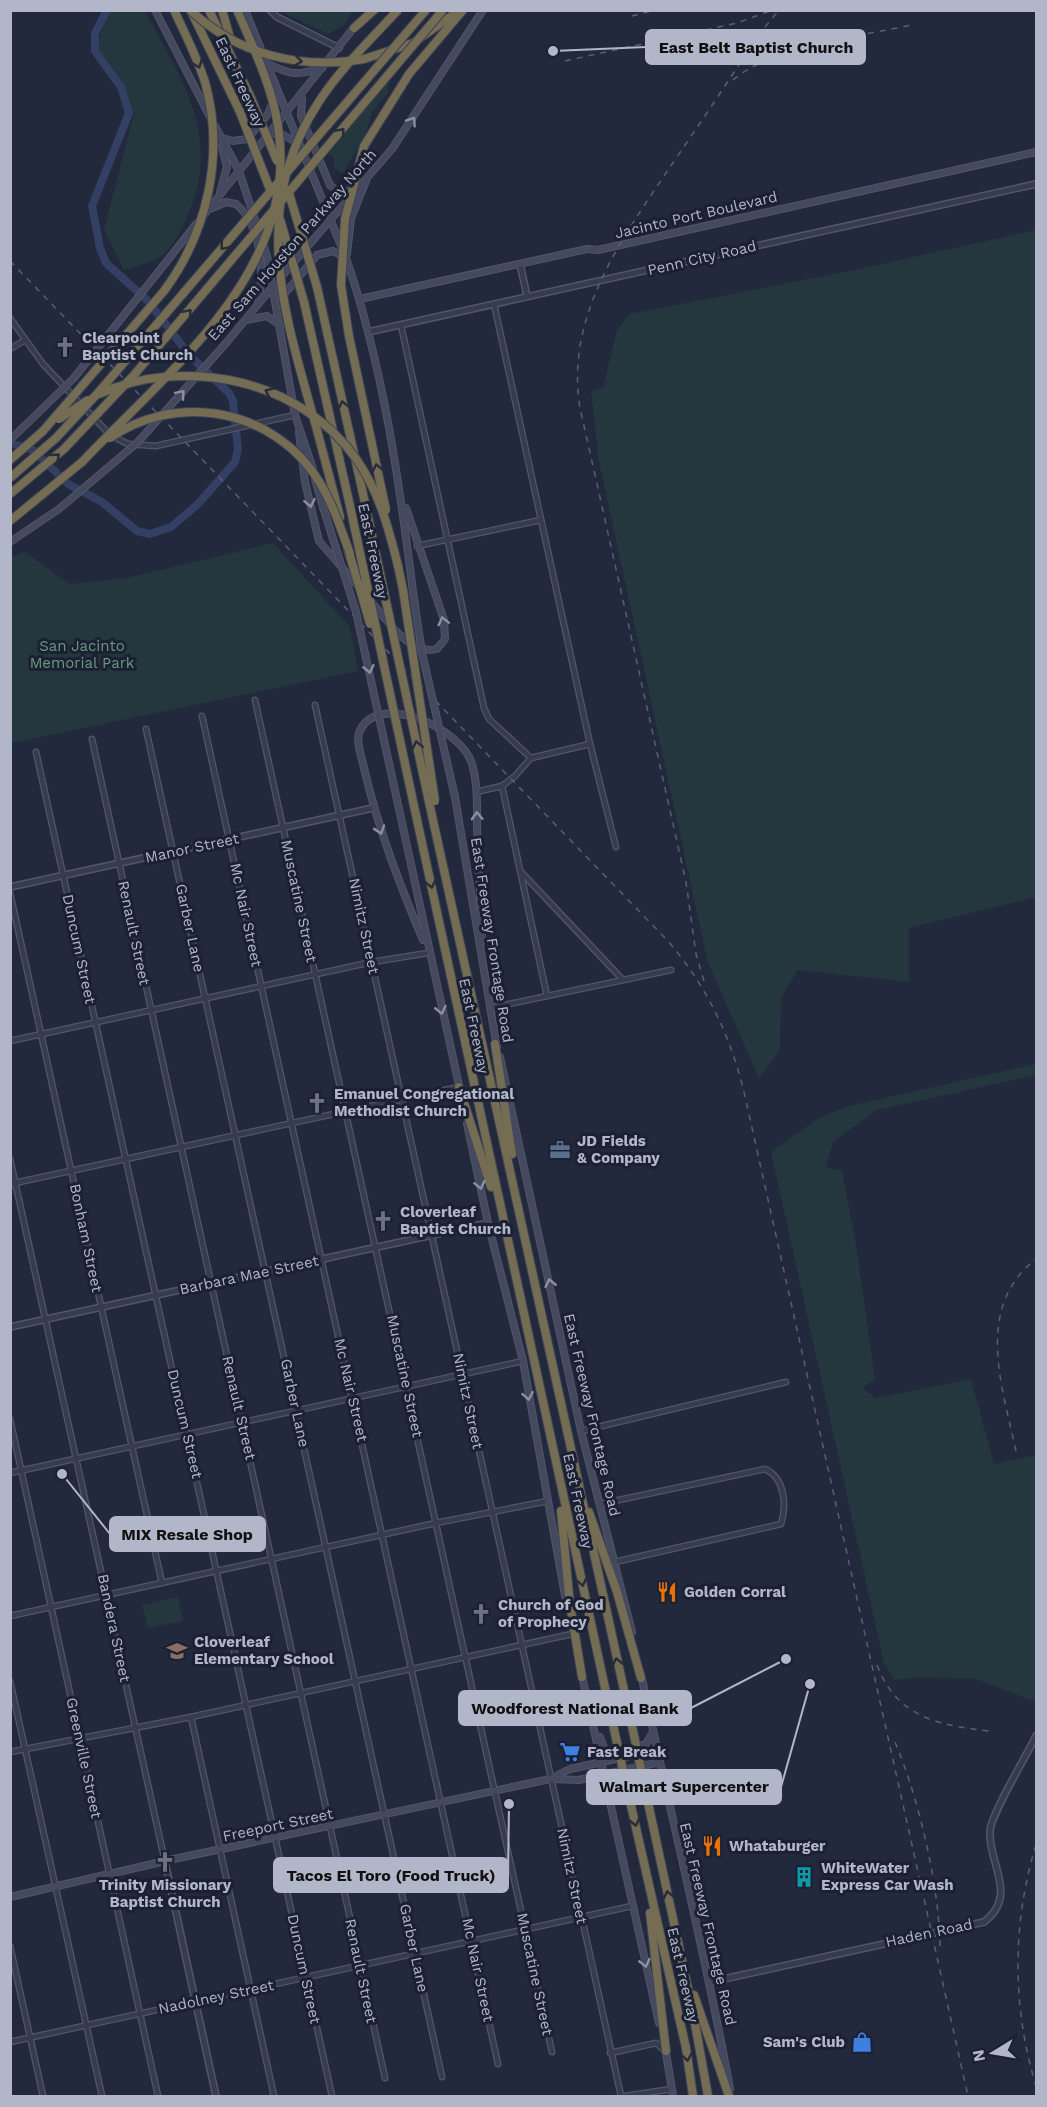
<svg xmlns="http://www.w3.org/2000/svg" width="1047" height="2107" font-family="'Work Sans',sans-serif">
	<rect width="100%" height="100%" fill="#22293d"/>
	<g fill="#24363e">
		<path d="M109,11H145C180,77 222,136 189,212C183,227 176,243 163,255C154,262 136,266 124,270L104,230L134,113L112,67L97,49L104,17Z"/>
		<polygon points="280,11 353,11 344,25 328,34"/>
		<polygon points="389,80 388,93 372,112 366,133 343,173 334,169 334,157 328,154"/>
		<polygon points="1036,230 1036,897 909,928 909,982 798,970 781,998 780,1050 759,1078 708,963 599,462 591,391 603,388 617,330 629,314 850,271"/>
		<polygon points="273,543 350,627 358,671 11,743 11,557 25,552 70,584 127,578"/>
		<polygon points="1036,1064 1036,1075 877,1110 833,1142 826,1167 842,1171 857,1251 875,1380 862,1387 876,1398 971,1379 994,1464 1036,1455 1036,1702 976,1679 919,1677 894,1680 884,1663 771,1152 817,1119 848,1106"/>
		<polygon points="178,1597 183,1621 148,1628 142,1605"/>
	</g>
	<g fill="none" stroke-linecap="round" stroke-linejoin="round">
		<polyline stroke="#333f63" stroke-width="8" points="10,443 33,450 68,484 102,502 137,531 150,534 171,527 198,504 235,462 238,449 233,401 229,393 190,356 148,301 106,263 100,248 92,206 129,113 121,87 95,51 95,33 107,10"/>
		<g stroke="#515668" stroke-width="7">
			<g id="minor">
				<polyline points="494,304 590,744 616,847"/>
				<polyline points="10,318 43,364 110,435 128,444 156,446 295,415"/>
				<polyline points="401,325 484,708 489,719 531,758"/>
				<polyline points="10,349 25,340"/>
				<polyline points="417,546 541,520"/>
				<polyline points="255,700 552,2052"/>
				<polyline points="315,705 621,2096"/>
				<polyline points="202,716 498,2064"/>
				<polyline points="146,729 442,2077"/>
				<polyline points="92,739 385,2078"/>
				<polyline points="36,752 332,2096"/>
				<polyline points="502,786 547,996"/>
				<polyline points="476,792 502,786 515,776 531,758 590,744"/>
				<polyline points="522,873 623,980"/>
				<polyline points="10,893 162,1583"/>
				<polyline points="490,1008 671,970"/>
				<polyline points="10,1041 372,962 428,953"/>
				<polyline points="10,1159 165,1862"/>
				<polyline points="10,1184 459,1087"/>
				<polyline points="10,1419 158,2096"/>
				<polyline points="581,1431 786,1382"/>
				<polyline points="10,1473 523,1361"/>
				<path d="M600,1504L765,1469C785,1478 787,1505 781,1524L615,1562"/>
				<polyline points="10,1616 436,1523 548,1501"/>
				<polyline points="10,1681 102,2096"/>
				<polyline points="191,1717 274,2096"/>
				<polyline points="10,1752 191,1717 572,1634"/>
				<polyline points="10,1946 43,2096"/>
				<polyline points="10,2042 632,1906"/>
				<polyline points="610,2053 656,2043 664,2050"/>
				<polyline points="625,2096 672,2089"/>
			</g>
		</g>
		<g stroke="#515668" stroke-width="8">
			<g id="tertiary">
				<polyline points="270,10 277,17 339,48"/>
				<polyline points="520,264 527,296"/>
				<polyline points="368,332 1036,184"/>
				<polyline points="10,887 373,808"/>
				<polyline points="10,1327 488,1223"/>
				<polyline points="165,1862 216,2096"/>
				<path d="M710,1982L984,1922C1019,1895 988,1864 990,1831C991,1814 1027,1755 1036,1736"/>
			</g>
		</g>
		<g stroke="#515668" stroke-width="8">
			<g id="secondary">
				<polyline points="155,10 210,117"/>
				<path d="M245,10L346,258C383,366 399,479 413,592"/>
				<path d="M266,63C291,75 295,76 322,68"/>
				<polyline points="302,99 301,116 330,185 337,191 346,192 353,188"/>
				<polyline points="215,126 239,171 267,256 295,415 313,469"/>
				<polyline points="275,134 283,135 298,143"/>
				<polyline points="219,137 233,141 247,139 268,114 273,102"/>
				<polyline points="220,192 227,167 222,147"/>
				<path d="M212,208L226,202L236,204C261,225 265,272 258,302"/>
				<polyline points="203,216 356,25"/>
				<polyline points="347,254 351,218 366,181"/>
				<polyline points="167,261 196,224"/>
				<polyline points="281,277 392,149 483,10"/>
				<polyline points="282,297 317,255 333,251 346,258"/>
				<polyline points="360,299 587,249 598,250 1036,152"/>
				<polyline points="246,320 267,316 280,325"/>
				<polyline points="227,342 274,285"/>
				<polyline points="299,432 305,482 319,541 358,586"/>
				<polyline points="315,479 323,507"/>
				<path d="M372,603C388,621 410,656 437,649L445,639L444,620L406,508"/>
				<polyline points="455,797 497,1048"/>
				<polyline points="399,809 460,1090"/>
				<path d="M423,940C399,883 378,828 364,768C362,758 356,743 359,733C375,689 462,728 472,764C478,784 477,807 477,828C479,865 480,903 482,941"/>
				<polyline points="500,1057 581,1431 632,1632"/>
				<polyline points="467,1124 488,1223 523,1361 566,1601"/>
				<path d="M641,1674C670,1813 705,1950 730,2089"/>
				<polyline points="582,1676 659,2023"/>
				<polyline points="600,1737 604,1748 612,1753 646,1744 653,1732"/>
				<polyline points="551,1779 579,1780 660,1762"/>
				<path d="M609,1793C611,1777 644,1768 656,1775L661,1788"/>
				<polyline points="10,1897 174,1859 550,1779 570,1769 657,1750"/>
				<polyline points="665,2047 673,2096"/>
			</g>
		</g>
		<g stroke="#3e4355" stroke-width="10">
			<g id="motorway">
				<polyline points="209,10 251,98"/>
				<polyline points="222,10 231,41"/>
				<polyline points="191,11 240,112"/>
				<polyline points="354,28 374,10"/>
				<polyline points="364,59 413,43 457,12"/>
				<polyline points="364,146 409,74 463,10"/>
				<polyline points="317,287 365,503"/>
				<polyline points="304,302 350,506"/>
				<polyline points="317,430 340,517"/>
				<polyline points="10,460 43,431"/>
				<polyline points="10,521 82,462"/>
				<polyline points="348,550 358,582"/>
				<polyline points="398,566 403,590"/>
				<polyline points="429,802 635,1740"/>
				<polyline points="414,806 617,1743"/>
				<polyline points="495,1044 512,1154"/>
				<polyline points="459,1087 491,1187"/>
				<polyline points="561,1511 570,1605 582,1677"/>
				<polyline points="589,1512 617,1592 641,1678"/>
				<polyline points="644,1784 692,2007 708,2096"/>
				<polyline points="627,1788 686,2048 693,2096"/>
				<polyline points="650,1913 666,2051"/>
				<polyline points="694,1995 729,2096"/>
			</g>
		</g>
		<use href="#minor" stroke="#363b4d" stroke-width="4.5"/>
		<use href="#tertiary" stroke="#363b4d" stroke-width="5"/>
		<use href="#secondary" stroke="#444960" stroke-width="6"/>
		<use href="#motorway" stroke="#746d53" stroke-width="8"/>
		<g stroke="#585e74" stroke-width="1.5" stroke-dasharray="6 6" stroke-linecap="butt">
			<polyline points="632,16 655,10"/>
			<polyline points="565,61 737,23 773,10"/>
			<path d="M733,80C773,46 861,36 912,25"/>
			<path d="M10,261L667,940C706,985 730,1034 744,1092L968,2096"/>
			<path d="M704,981L696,954L686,882L580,408C565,316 621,240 670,167C699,125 728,82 756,38L779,10"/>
			<path d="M1016,1451C1002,1386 974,1307 1036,1259"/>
			<path d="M877,1665C897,1718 939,1725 989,1731"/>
			<path d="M895,1742C919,1799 939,1885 940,1946"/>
			<path d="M1036,1845C1012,1923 1012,2007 1036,2086"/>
		</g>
		<g stroke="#515668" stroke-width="8" stroke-linecap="butt">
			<g id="secondary-bridge">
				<polyline points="10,440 73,379 167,261"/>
				<polyline points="323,507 356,612 399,809"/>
				<polyline points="10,542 59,509 137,443 227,342"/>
				<polyline points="413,592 422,653 455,797"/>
			</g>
		</g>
		<g stroke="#3e4355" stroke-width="10" stroke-linecap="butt">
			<g id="motorway-bridge">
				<path d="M190,10C239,55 300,70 364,59"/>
				<polyline points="251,98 277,161"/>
				<polyline points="240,112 271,192"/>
				<polyline points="364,146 345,219 341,285 349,336 386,510"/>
				<polyline points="288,190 317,287"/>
				<polyline points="280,219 304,302"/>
				<path d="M99,394C187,355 301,380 357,460C379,492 389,529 398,566"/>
				<polyline points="59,419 88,400"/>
				<path d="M317,430C285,315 247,210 320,100C342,67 371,39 398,10"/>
				<path d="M43,431L164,291C208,232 225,153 205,82C197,57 185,34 174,10"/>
				<path d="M110,438C173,394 261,407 309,467C329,492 339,523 350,554"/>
				<path d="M82,462C170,369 301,270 278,126C272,86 253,47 237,10"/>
				<polyline points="10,478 56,438 97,394 426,10"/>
				<polyline points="10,494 64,449 134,375 443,10"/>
				<polyline points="365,503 429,802"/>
				<polyline points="350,506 414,806"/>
				<polyline points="358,582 370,624"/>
				<polyline points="403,590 435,801"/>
				<polyline points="635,1740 644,1784"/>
				<polyline points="617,1743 627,1788"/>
			</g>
		</g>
		<use href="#secondary-bridge" stroke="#444960" stroke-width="6"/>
		<use href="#motorway-bridge" stroke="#746d53" stroke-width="8"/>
	</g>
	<defs><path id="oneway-chevron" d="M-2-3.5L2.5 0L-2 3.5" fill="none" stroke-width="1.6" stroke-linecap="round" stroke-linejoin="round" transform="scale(1.5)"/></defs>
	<g stroke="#282c37">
		<use href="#oneway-chevron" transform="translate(298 61) rotate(7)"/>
		<use href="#oneway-chevron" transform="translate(198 64) rotate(69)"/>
		<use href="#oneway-chevron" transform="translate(341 132) rotate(-50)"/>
		<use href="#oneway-chevron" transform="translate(224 246) rotate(130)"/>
		<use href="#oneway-chevron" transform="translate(188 313) rotate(-49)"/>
		<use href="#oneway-chevron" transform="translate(269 392) rotate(-157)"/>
		<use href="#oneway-chevron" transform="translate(343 405) rotate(-102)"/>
		<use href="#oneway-chevron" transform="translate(56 457) rotate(-42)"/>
		<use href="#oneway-chevron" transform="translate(377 468) rotate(-102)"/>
		<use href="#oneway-chevron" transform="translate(417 745) rotate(-102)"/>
		<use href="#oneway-chevron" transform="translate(431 884) rotate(78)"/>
		<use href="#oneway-chevron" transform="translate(582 1582) rotate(78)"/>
		<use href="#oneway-chevron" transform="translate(617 1662) rotate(-102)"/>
		<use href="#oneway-chevron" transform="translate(635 1822) rotate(77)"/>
		<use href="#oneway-chevron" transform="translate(668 1895) rotate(-102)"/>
		<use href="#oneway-chevron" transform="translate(687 2057) rotate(81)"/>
	</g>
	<g stroke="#8c90a4">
		<use href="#oneway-chevron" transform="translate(412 121) rotate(-56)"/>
		<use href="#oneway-chevron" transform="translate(181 394) rotate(-49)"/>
		<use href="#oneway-chevron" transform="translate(310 503) rotate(78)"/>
		<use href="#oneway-chevron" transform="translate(443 621) rotate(-104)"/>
		<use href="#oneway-chevron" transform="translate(369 669) rotate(78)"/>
		<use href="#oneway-chevron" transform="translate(477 816) rotate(-92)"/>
		<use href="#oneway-chevron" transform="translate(380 830) rotate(71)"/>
		<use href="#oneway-chevron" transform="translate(441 1010) rotate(77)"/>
		<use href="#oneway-chevron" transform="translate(480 1185) rotate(78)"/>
		<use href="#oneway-chevron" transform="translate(550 1283) rotate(-103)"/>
		<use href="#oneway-chevron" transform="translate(528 1396) rotate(80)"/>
		<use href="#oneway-chevron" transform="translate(645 1963) rotate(77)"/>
	</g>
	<defs>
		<g id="church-bare" transform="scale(1.62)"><path d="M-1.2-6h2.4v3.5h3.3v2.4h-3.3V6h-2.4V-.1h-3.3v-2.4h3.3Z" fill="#6b7280" stroke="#1b2032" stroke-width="2.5" paint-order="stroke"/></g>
		<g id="office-bare" transform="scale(1.62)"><path d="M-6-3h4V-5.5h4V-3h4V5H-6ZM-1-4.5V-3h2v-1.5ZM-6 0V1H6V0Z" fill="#5c6f8a" stroke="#1b2032" stroke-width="2.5" paint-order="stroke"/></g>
		<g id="restaurant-bare" transform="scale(1.62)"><path d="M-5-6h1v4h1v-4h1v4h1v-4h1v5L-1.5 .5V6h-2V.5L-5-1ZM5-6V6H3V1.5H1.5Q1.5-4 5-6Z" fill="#e8710a" stroke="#1b2032" stroke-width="2.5" paint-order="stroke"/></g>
		<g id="school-bare" transform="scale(1.62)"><path d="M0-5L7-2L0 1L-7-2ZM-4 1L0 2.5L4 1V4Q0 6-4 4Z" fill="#8d6e63" stroke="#1b2032" stroke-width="2.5" paint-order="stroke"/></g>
		<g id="supermarket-bare" transform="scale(1.62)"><path d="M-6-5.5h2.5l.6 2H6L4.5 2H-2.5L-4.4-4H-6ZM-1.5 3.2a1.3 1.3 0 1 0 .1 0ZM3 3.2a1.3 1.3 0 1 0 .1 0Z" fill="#3f7fe0" stroke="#1b2032" stroke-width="2.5" paint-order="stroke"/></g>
		<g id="building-bare" transform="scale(1.62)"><path d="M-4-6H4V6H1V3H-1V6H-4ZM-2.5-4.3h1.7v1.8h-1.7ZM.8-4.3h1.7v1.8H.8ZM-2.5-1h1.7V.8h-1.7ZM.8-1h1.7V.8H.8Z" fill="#0f9aa8" stroke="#1b2032" stroke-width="2.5" paint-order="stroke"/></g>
		<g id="shop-bare" transform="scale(1.62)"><path d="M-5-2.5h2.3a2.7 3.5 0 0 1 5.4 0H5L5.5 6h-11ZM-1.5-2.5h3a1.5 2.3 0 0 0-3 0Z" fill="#3f7fe0" stroke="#1b2032" stroke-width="2.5" paint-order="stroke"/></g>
	</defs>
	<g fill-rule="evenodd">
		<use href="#church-bare" x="65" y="347"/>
		<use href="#church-bare" x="317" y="1103"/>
		<use href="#office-bare" x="560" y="1150"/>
		<use href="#church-bare" x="383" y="1221"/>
		<use href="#restaurant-bare" x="667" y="1592"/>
		<use href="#church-bare" x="481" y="1614"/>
		<use href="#school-bare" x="177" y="1651"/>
		<use href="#supermarket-bare" x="570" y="1752"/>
		<use href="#restaurant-bare" x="712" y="1846"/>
		<use href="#church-bare" x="165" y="1862"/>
		<use href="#building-bare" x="804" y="1877"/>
		<use href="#shop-bare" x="862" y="2042"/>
	</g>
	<g text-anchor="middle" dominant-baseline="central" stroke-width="6" stroke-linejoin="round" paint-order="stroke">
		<g font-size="15" fill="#b2b6c9" stroke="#1b2032">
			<text transform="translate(240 82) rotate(65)">East Freeway</text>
			<text transform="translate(696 215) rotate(-13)">Jacinto Port Boulevard</text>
			<text transform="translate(292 245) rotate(-49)">East Sam Houston Parkway North</text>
			<text transform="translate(702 258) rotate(-13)">Penn City Road</text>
			<text transform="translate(373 551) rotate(78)">East Freeway</text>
			<text transform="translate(192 848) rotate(-12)">Manor Street</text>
			<text transform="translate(299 901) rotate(78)">Muscatine Street</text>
			<text transform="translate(246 915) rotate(78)">Mc Nair Street</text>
			<text transform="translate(364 926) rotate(78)">Nimitz Street</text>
			<text transform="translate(190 928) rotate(78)">Garber Lane</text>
			<text transform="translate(134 933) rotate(78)">Renault Street</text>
			<text transform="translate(492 940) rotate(81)">East Freeway Frontage Road</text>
			<text transform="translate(79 949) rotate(78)">Duncum Street</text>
			<text transform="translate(474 1026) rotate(78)">East Freeway</text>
			<text transform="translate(86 1238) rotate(78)">Bonham Street</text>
			<text transform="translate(249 1275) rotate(-12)">Barbara Mae Street</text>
			<text transform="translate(405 1376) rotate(78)">Muscatine Street</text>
			<text transform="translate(351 1390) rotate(77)">Mc Nair Street</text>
			<text transform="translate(468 1401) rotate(78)">Nimitz Street</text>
			<text transform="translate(295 1403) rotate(78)">Garber Lane</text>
			<text transform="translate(239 1408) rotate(77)">Renault Street</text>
			<text transform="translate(592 1415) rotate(77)">East Freeway Frontage Road</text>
			<text transform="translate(185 1424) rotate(77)">Duncum Street</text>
			<text transform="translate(578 1501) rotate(78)">East Freeway</text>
			<text transform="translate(114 1628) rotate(78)">Bandera Street</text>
			<text transform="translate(84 1758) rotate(78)">Greenville Street</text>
			<text transform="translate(278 1825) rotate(-12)">Freeport Street</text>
			<text transform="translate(572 1876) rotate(78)">Nimitz Street</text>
			<text transform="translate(708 1924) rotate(77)">East Freeway Frontage Road</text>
			<text transform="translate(929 1933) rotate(-12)">Haden Road</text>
			<text transform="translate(414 1948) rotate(78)">Garber Lane</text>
			<text transform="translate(304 1969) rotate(78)">Duncum Street</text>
			<text transform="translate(478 1970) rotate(78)">Mc Nair Street</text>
			<text transform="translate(361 1971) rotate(78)">Renault Street</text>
			<text transform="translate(535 1974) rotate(78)">Muscatine Street</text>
			<text transform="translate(683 1975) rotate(77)">East Freeway</text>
			<text transform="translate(216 1997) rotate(-12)">Nadolney Street</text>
		</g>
		<g font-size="15" font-weight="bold" fill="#b2b6c9" stroke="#1b2032" text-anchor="start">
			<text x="82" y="338">Clearpoint<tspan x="82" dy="17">Baptist Church</tspan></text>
			<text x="334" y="1094">Emanuel Congregational<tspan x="334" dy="17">Methodist Church</tspan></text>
			<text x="577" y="1141">JD Fields<tspan x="577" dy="17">&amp; Company</tspan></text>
			<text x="400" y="1212">Cloverleaf<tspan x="400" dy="17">Baptist Church</tspan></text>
			<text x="684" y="1592">Golden Corral</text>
			<text x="498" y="1605">Church of God<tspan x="498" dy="17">of Prophecy</tspan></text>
			<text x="194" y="1642">Cloverleaf<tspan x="194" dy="17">Elementary School</tspan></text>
			<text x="587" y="1752">Fast Break</text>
			<text x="729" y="1846">Whataburger</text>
			<text x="821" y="1868">WhiteWater<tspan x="821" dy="17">Express Car Wash</tspan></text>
			<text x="165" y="1885" text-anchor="middle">Trinity Missionary<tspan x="165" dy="17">Baptist Church</tspan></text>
			<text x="845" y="2042" text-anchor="end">Sam's Club</text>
		</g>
		<g font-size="15" fill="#689b7d" stroke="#1b2032">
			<text x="82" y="646">San Jacinto<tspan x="82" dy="17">Memorial Park</tspan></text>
		</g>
	</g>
	<path fill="none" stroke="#b2b6c9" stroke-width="2" d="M553 51L646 47M62 1474L110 1534M786 1659L691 1708M810 1684L781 1787M509 1804L508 1875"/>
	<g fill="#b2b6c9" stroke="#1b2032" stroke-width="2">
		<circle cx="553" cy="51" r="6"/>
		<circle cx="62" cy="1474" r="6"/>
		<circle cx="786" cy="1659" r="6"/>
		<circle cx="810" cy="1684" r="6"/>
		<circle cx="509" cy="1804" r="6"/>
	</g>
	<g fill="#b2b6c9" stroke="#b2b6c9" stroke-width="2">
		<rect x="646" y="30" width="219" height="34" rx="6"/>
		<rect x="110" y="1517" width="155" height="34" rx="6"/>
		<rect x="459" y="1691" width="232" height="34" rx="6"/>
		<rect x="587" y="1770" width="194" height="34" rx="6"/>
		<rect x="274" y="1858" width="234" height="34" rx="6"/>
	</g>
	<g font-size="16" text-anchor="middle" font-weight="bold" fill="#111">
		<text x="756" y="53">East Belt Baptist Church</text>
		<text x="187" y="1540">MIX Resale Shop</text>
		<text x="575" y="1714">Woodforest National Bank</text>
		<text x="684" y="1792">Walmart Supercenter</text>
		<text x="391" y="1881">Tacos El Toro (Food Truck)</text>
	</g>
	<rect width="1047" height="2107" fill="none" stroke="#b2b6c9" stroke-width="24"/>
	<g transform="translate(993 2053) rotate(259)" stroke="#1b2032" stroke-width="4.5" paint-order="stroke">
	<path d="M0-4.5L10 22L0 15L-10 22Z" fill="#b2b6c9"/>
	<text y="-9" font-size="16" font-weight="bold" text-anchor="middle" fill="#b2b6c9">N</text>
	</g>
</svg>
